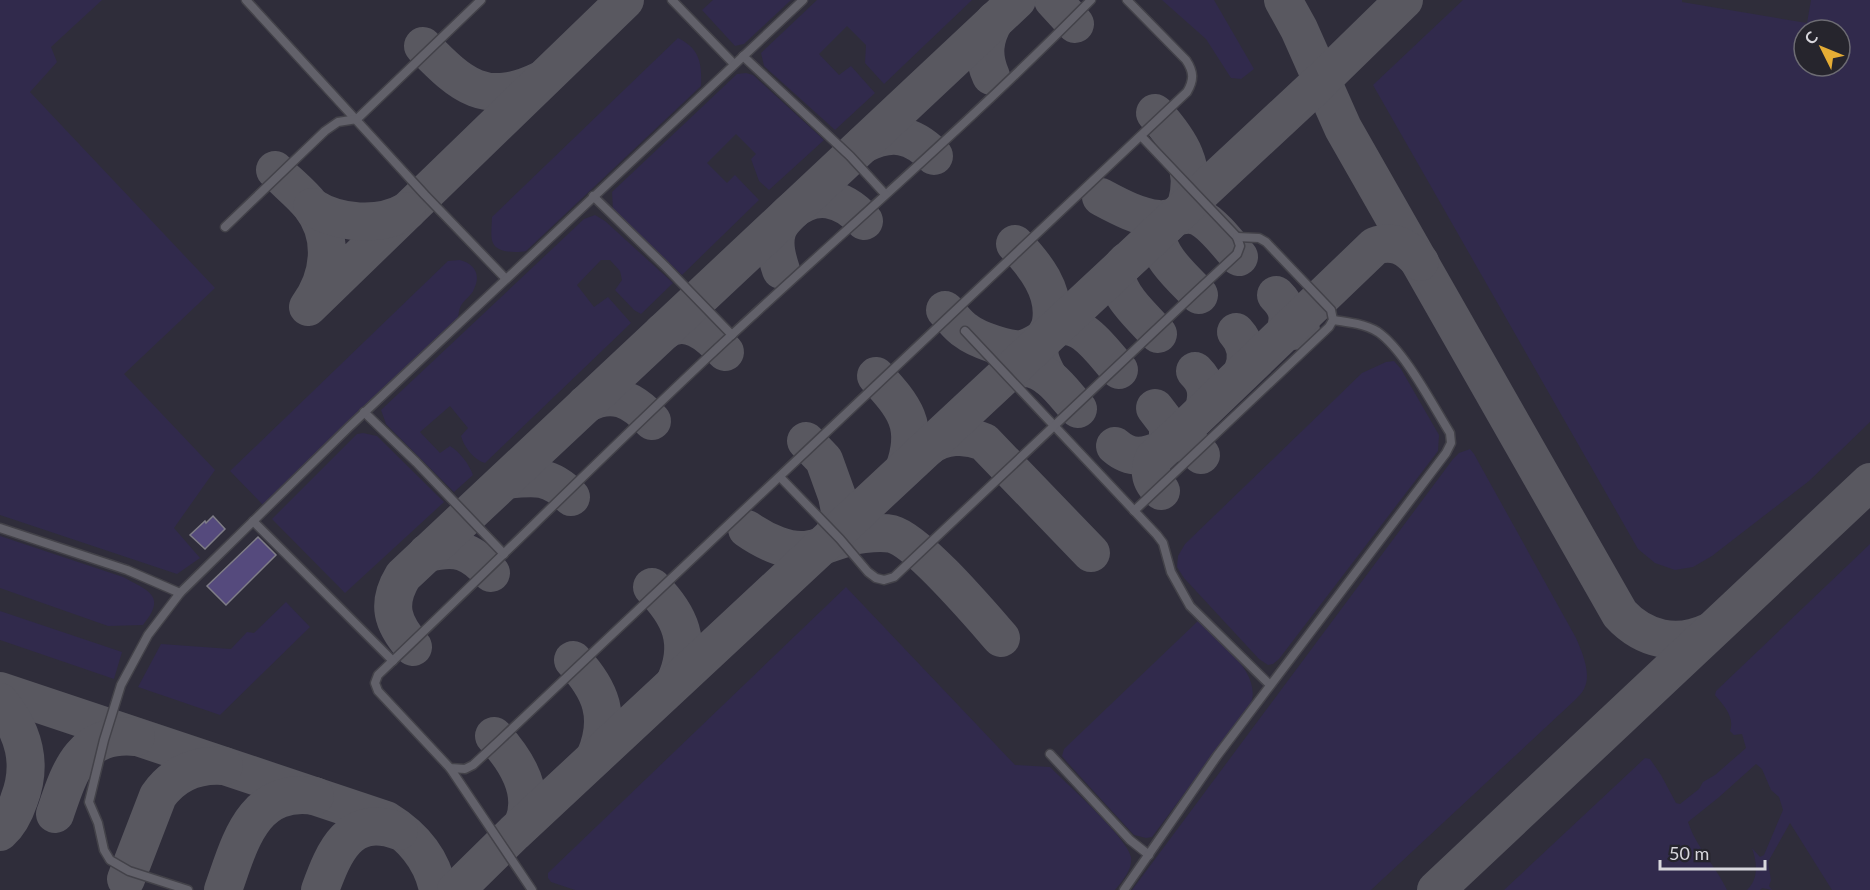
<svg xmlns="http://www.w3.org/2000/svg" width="1870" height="890" font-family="Lato,sans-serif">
	<rect width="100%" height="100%" fill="#26252d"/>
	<path fill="#2f2d3a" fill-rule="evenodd" d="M0,0H1870V890H0ZM1804,30H1840V66H1804Z"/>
	<g fill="#312a4c" fill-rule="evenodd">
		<polygon points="0,0 102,0 51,47 57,62 30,92 215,288 124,374 215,470 174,528 200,558 177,574 0,515"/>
		<polygon points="713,0 791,0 744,44 735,46 702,10"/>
		<polygon points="817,0 972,0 884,84 865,63 866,45 847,26 819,54 839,75 851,66 875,93 835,130 764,66 761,53"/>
		<polygon points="1162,0 1214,0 1254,69 1241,79 1231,78 1206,39"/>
		<path d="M1463,0H1682V2L1807,23L1811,0H1870V422L1809,481L1712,556L1693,567L1675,570L1655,563L1638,549L1373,85ZM1804,30H1840V66H1804Z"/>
		<path d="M678,38C700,49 702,63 701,86L526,251C517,253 497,253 493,243C490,237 492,224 492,217Z"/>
		<polygon points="746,73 753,75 824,140 769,190 759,181 751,159 756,154 736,134 707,163 727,183 735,175 759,200 682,275 613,210 612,192 737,74"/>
		<path d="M595,215L605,221L673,283L641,314L634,310L615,290L622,280L620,271L610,260H601L577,285L594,307L608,297L631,323L485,463C474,460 464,447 461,436L468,428L450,406L420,432L440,453L450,446C460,452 469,464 473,475L454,492L386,424L381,410L584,219Z"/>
		<path d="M460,260C475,264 481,275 474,289C472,295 465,299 462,304C459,308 459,313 458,318L263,505L230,471L448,261Z"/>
		<polygon points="1394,361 1401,369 1439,435 1438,451 1279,659 1273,664 1268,665 1259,659 1184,578 1177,567 1178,556 1185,544 1362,373 1386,362"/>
		<polygon points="363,433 377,436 444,502 345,593 272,519 357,434"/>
		<path d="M1470,449L1474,454L1576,638C1582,652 1592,674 1584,689C1582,693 1578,697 1575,700L1371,890H1132L1453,459L1459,453Z"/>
		<path d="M0,536L123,577C149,591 167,596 143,625L108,626L0,588Z"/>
		<path d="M1870,544V890H1832L1790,823L1768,862L1771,880L1769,886L1772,890L1762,888L1760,890H1747C1759,879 1757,862 1752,848L1760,857L1764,855L1783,810L1779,797L1771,790L1762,769L1756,764L1718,798L1688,822C1696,847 1716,866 1727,890H1504L1645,758L1650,759L1661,775L1676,803L1680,804L1699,789L1703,782L1715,775L1746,748L1742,734L1734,735L1730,731C1735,717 1724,706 1715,695L1716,691Z"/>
		<path d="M846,587L1015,765L1050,767C1066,783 1128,839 1131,857C1133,869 1122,881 1115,890H575L551,882L548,878V873Z"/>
		<polygon points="286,602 310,627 220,715 138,687 161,644 231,649 247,632 254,633"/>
		<polygon points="0,611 122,652 114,679 0,640"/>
		<path d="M1198,621C1218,641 1262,672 1251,703L1152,837L1146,838L1134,835L1066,761L1062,756L1064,749Z"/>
	</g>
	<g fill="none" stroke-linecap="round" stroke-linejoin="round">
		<g stroke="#595860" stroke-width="38">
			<polyline points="1053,0 1075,24"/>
			<path d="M1283,0L1299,29L1343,128L1620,614C1644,640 1677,647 1709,632"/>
			<path d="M423,46C462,86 485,107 541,80"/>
			<path d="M991,76C982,56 984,38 995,20"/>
			<path d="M1155,113C1180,141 1198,167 1186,206"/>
			<path d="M864,144C892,130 912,134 934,156"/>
			<path d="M275,170C286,182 301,193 311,206C335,237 330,277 308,307L625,0"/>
			<path d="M1101,197C1118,206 1138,217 1158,219C1172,221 1184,210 1199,217C1213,224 1229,245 1239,257"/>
			<path d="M312,207C339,224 379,227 407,211"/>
			<path d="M1168,223C1165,227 1161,230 1159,235C1154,254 1187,282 1199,295"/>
			<path d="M1015,244C1035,265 1056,291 1051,322C1050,329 1047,333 1043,339C1035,353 1042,365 1049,378"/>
			<path d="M1127,261C1122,266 1118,270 1118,277C1116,294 1147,322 1158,334"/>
			<path d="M781,270C777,258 773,245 777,232C779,224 784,219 790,213C814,190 843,197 864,221"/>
			<path d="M1276,295C1288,307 1290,317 1285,332L1301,330"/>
			<path d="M945,310C952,317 958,326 966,331C976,339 1009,351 1021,349C1029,348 1036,343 1043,339"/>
			<path d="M1054,329C1080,315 1104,354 1119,370"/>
			<path d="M663,332C686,314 709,334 725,352"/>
			<path d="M1236,332C1247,344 1249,358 1242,373"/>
			<path d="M1026,368C1049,370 1063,393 1078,409"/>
			<path d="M1195,371C1207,383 1208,393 1204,409"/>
			<path d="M876,376C904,407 920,425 904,469"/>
			<path d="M586,404C613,389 633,400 652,421"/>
			<path d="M1155,408L1168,425V444C1182,440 1191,444 1201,455"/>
			<polyline points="806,441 824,460 837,496 840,511 835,533"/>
			<path d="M1115,446C1131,460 1145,457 1163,449"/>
			<path d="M927,448C943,435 965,434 984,442L1091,553"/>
			<path d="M506,480C535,477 550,475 571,497"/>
			<path d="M1161,491C1150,481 1148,472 1154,458L1375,246C1394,239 1408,248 1420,262"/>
			<path d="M747,529C764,541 790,554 811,549C829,545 845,536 864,534C873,533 883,532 892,534C918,541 980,614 1001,638"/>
			<path d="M427,553C457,546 470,550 491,573"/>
			<path d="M652,587C680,615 693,643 675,682"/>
			<path d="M413,647C392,623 386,604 403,576L1017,0"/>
			<path d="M573,660C601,690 612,717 595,757"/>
			<path d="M0,691L386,820C412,836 432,859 438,890"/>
			<path d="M0,702C24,732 33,764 19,800C15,812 10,823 0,832"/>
			<path d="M494,736C515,759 537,791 523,824"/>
			<path d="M55,814C70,770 81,732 136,737"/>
			<path d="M126,879L158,796C174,773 197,764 224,766"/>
			<path d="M223,890C240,843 252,787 315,796"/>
			<path d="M320,890C334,852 349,813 399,831"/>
			<polyline points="456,890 514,833 1322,80 1404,0"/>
			<polyline points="1436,890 1870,482"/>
		</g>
	</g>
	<g fill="#554a7d" stroke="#7f7d87" stroke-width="1.5">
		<polygon points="213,516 225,529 205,549 190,535 205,521 206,523"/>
		<polygon points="258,537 276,555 226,605 207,586"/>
	</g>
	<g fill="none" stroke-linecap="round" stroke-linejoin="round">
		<g stroke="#434249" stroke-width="11">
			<g id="service">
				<polyline points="246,0 425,195 506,279"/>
				<polyline points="672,0 734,64"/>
				<path d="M1091,0C973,120 846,229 723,343C606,452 494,565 378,675L375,683L378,691L450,768L465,769L473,765L499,741L1187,92C1194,80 1194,72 1186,60L1127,0"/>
				<polyline points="743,56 850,156 885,194"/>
				<polyline points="593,196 665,266 732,335"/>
				<polyline points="225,227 325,131 338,122 357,119 481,0"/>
				<polyline points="965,331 1157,535 1163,543 1171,572 1190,606 1270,685"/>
				<polyline points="364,412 416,462 504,554"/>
				<polyline points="780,477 840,539 868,572 876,578 884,580 894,577 1196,292 1237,254 1240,246 1237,237 1141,136"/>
				<polyline points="1134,511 1329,327 1333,320 1331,310 1266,242 1259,238 1237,237"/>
				<polyline points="253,521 393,661"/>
				<polyline points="0,528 127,570 180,593 148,635 121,685 104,740 89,802 98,823 104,850 110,860 129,871 188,890"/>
				<polyline points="180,593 349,427 803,0"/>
				<polyline points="1050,754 1130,840 1149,855"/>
				<polyline points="450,768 532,890"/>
				<path d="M1124,890L1217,756L1446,453L1451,443L1450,433C1432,404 1404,350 1378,332C1365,324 1348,322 1333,320"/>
			</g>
		</g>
		<use href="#service" stroke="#62616a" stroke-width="8"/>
	</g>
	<g transform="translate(1822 48) rotate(313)"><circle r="28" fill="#26252d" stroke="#6d6c73" stroke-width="1.5"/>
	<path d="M0-4.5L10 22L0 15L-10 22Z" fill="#e5ad35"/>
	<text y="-9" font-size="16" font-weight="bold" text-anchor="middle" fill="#d8d7dd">С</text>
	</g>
	<path d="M1660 860v9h105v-9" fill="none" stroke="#d8d7dd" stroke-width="3"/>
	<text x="1669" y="860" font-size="18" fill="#d8d7dd" stroke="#26252d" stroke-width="4.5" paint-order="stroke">50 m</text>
</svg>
